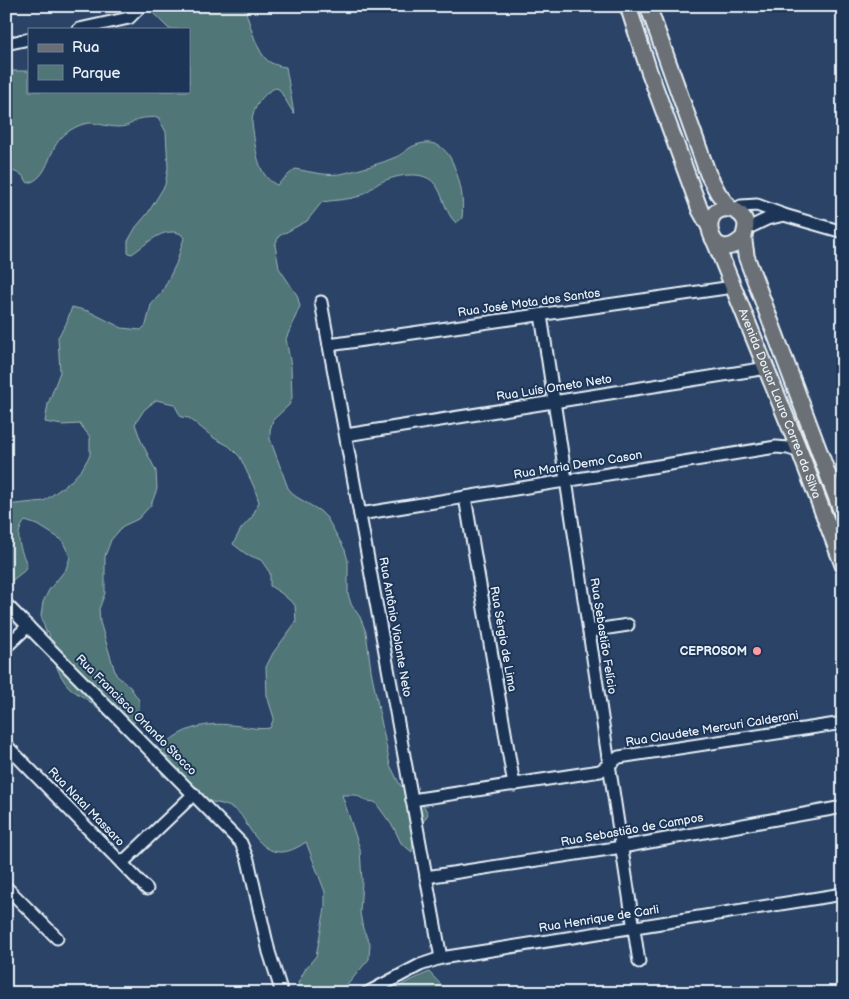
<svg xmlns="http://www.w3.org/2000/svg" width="849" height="999" font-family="'Balsamiq Sans',sans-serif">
	<rect width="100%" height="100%" fill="#2b4367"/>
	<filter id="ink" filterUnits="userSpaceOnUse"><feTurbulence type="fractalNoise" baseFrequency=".02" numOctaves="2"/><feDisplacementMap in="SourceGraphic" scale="10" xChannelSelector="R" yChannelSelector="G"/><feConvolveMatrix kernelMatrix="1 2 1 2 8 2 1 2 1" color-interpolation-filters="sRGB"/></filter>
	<g filter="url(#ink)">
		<g fill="#517678" stroke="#9cb4b8">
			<path d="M151,6H244C249,21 255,46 265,58C270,64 279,66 286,67L294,114L279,89L275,88C263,93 252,109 252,122C252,127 254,133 254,138C257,155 259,177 277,185L295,169C312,172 328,177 345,173C361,169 380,164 396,157C403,154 409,147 416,145C435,138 448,149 454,166C461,184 464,199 462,218L456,223C444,212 444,194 434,183C422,169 393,176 379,183C373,187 367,192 360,196C349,200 333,200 322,202L307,221L279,236L275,245L279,268L297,295L300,306L286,339L291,366L292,398L289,405L273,420L270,430V439L288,488L295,496L320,511L327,518L345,550L348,561V594L351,604L360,617L366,632L371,670L390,765L400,785L423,804L428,814L413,839L412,852L401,843L394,828L375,802L367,801L356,795H342L360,849L362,881L360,913L363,929L370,943L369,959L348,984L333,993H302L298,983L306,968L316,956L325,908V892L306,842C280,860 265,853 249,828C245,823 243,816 238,812C225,801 209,804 195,796C184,790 177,778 163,776C157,765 156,754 166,744C182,728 208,722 231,725C245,726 256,730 270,728L274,718L267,696L266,667L273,653L296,622L295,605L281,593L270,586V573L261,560L246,554L233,544L241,529L252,517L259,502L254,487L240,457L229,446L214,438L189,418L181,417L174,404L156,400L144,410L135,424L141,441L156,471L157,489L151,505L138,519L123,526L111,540L105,556V593L99,609L100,622L116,675L130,687L139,700L140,718L127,727C109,720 103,714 89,701C83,696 75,693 69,687C57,675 50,650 49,633L46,632L41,616L43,602L49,590L66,569L70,557L62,540L38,525L25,521C13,536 21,549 27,565L24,571L9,583H6V505L44,501L70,482L82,469L90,455V437L80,424L62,425L45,422L48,404L60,372L58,337L66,324L72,307L88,311L122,328L141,330L146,325L151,305L162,292L176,264L184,238L181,234C163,226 147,244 132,254L128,253V241L136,227L148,213L165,185L168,168L166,132L158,117C152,118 145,117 139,119C135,121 131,124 126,126C114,129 103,124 91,123C81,123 68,130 61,138C48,151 49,178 28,183L22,175L6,168V72L9,71H29V91H189V29H169L153,13Z"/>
			<polygon points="429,972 449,993 394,993 403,984"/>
		</g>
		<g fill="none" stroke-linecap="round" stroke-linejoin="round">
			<g stroke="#e8f1f8" stroke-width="15">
				<g id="minor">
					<polyline points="79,29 129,18 141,6"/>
					<polyline points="6,44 29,39"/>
					<polyline points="734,211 741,206 757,205 784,215 843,232"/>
					<polyline points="746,229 767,219 784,215"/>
					<polyline points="321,302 441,958"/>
					<polyline points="541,315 639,962"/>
					<polyline points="329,345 733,287"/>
					<polyline points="346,435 767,368"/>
					<polyline points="465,497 514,785"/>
					<polyline points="360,514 776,447 788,448 800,452"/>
					<polyline points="6,604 241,843 248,860 269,952 282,993"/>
					<polyline points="589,631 628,625"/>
					<polyline points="6,647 28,626"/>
					<polyline points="6,745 147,889"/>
					<polyline points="412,800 600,771 619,757 843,723"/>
					<polyline points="122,863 194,794"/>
					<polyline points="426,877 622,847 843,807"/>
					<polyline points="6,887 57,938"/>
					<polyline points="367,993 420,965 441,958 843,894"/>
				</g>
			</g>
			<g stroke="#e8f1f8" stroke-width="19">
				<g id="major">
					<polyline points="628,6 649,71 700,210 709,226"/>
					<polyline points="648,6 708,174 718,193 730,209"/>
					<path d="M743,238C710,270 695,204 730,209C736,210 743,215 745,221C748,228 743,233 744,240C744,245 746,251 746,256L843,515"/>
					<path id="s1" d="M715,242L800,452L843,565"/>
				</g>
			</g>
			<use href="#minor" stroke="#1d3557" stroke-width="11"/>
			<use href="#major" stroke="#6b6f75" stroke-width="15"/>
		</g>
	</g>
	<circle fill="#ff9aa2" stroke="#1d3557" stroke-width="2" cx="757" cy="651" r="5"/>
	<g text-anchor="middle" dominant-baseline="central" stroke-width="4" stroke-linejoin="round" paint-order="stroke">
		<g font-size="12" fill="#e8f1f8" stroke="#1d3557">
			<text transform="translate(529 303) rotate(-8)">Rua José Mota dos Santos</text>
			<text transform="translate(554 388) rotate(-9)">Rua Luís Ometo Neto</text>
			<text stroke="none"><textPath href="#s1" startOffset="174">Avenida Doutor Lauro Correa da Silva</textPath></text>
			<text transform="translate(578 465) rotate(-9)">Rua Maria Demo Cason</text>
			<text transform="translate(395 627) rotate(80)">Rua Antônio Violante Neto</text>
			<text transform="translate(603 636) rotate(81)">Rua Sebastião Felício</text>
			<text transform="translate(503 639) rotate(80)">Rua Sérgio de Lima</text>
			<text transform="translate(136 715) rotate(45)">Rua Francisco Orlando Stocco</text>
			<text transform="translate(712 729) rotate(-9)">Rua Claudete Mercuri Calderani</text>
			<text transform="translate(86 807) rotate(46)">Rua Natal Massaro</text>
			<text transform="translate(632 830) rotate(-10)">Rua Sebastião de Campos</text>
			<text transform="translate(599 919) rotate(-9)">Rua Henrique de Carli</text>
		</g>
		<g font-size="12" font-weight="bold" fill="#e8f1f8" stroke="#1d3557" text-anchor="end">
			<text x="747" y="651">CEPROSOM</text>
		</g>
	</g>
	<rect width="849" height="999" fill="none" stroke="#1d3557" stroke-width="25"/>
	<rect x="12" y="12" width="824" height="974" fill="none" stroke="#e8f1f8" stroke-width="2" filter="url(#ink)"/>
	<rect x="28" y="28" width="162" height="65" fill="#1d3557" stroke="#6e8097"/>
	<rect x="38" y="44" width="25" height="8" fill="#6b6f75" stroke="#6e8097"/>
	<text x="72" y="52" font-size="15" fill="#e8f1f8">Rua</text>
	<rect x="38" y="65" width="25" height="15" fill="#517678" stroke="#6e8097"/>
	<text x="72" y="78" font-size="15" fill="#e8f1f8">Parque</text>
</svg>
